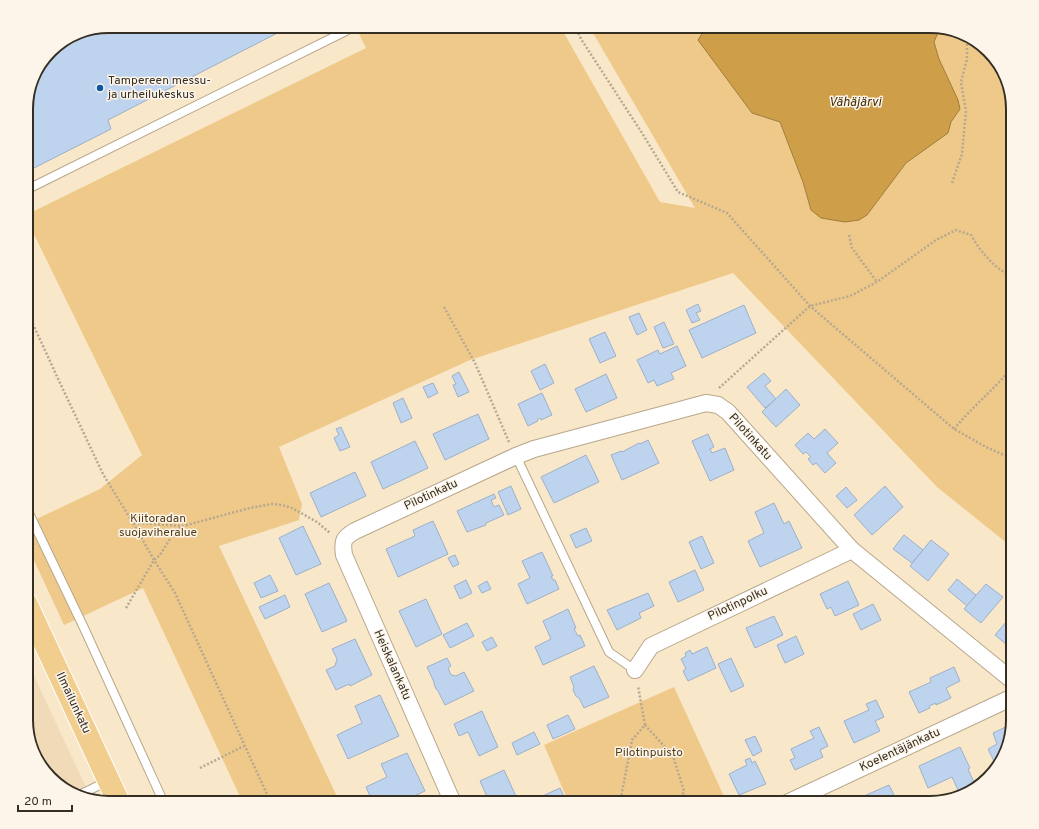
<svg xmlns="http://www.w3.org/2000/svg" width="1039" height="829" font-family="Overpass,sans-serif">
	<rect width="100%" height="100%" fill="#f9e7c9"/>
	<polygon fill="#f0dab7" points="26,659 92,800 82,799 55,782 34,756 26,725"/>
	<g fill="#efc989">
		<polygon points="355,26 560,26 660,202 695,208 589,26 707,26 699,40 752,113 780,122 803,182 811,210 867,215 906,163 948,132 951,122 960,109 958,100 939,59 934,42 940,28 961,32 984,47 1005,73 1013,109 1013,548 937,487 733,273 470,360 279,447 302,504 299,520 219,546 340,803 243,803 143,588 64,625 26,543 26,524 100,489 142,455 26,218 26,215 366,48"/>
		<polygon points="674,687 727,803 569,803 544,745"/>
	</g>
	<polygon fill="#ce9e48" stroke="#a07c3d" points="707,26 930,26 940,28 934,42 939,59 958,100 960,109 951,122 948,133 906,163 867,215 859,220 845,222 821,218 811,210 803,182 780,122 752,113 698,40"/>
	<g fill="#bed3ed" stroke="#9cb0ca">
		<polygon points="109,26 291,26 108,120 111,129 26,172 26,104 34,73 54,47 78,32"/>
		<polygon points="698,304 701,311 696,313 700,320 692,323 686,310"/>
		<polygon points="744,305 756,333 702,358 689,330"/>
		<polygon points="639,313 647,330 637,335 629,317"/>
		<polygon points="664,322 674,344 663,348 654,327"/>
		<polygon points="605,332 616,356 600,363 589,339"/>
		<polygon points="677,346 686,366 671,373 674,379 657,386 654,380 648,383 637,360 658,350 660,354"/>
		<polygon points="545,364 554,383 540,390 531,371"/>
		<polygon points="459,372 469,392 458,397 453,385 456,384 452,376"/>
		<polygon points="764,373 771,381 765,386 776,399 765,408 747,387"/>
		<polygon points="606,374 617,398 586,412 575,389"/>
		<polygon points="433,383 438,393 428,398 423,387"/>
		<polygon points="786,389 800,405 776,427 762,412"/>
		<polygon points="542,393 552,415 541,420 540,418 537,420 538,421 528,426 518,404"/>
		<polygon points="403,398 412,418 401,423 393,403"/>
		<polygon points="478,414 489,439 445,460 433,434"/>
		<polygon points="341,427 350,447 340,451 334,438 339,435 336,429"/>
		<polygon points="825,429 838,443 827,453 836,463 825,473 816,463 813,465 808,459 811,457 806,452 803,454 795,445 808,433 814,439"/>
		<polygon points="708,434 714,447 710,449 712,453 725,448 734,470 710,481 692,441"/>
		<polygon points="648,440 659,463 622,480 611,455 621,451 622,452 639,443 640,444"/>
		<polygon points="415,441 428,468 383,489 371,462"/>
		<polygon points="586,455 599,482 554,503 541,477"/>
		<polygon points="355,472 366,496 321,517 310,493"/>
		<polygon points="511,486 521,509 508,515 498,492"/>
		<polygon points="885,486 903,507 872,535 854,515"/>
		<polygon points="846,487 857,500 847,508 836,496"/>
		<polygon points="494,494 496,498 491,500 494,507 499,505 504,515 486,523 486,525 467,532 457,511"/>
		<polygon points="774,503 784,524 789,521 802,548 760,567 748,541 764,533 755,512"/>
		<polygon points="433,521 448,554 398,577 386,549 415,536 413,530"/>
		<polygon points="303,526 321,564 296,575 279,538"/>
		<polygon points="586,528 592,541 576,548 570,535"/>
		<polygon points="904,535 923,550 912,563 893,549"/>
		<polygon points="702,536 714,563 701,569 689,542"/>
		<polygon points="931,540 949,554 928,581 910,566"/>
		<polygon points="542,552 553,576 551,576 553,580 555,580 559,589 527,604 518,584 530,578 522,561"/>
		<polygon points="455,555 459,564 453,567 448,558"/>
		<polygon points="695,570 704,590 678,602 669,582"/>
		<polygon points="270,575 278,591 261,598 254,583"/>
		<polygon points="957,579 976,595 967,606 948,590"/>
		<polygon points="466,580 472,593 460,599 454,586"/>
		<polygon points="487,581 491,589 482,593 478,586"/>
		<polygon points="848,581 859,605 835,616 831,607 827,609 820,594"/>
		<polygon points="329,583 347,621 322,632 305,594"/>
		<polygon points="986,584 1003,597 981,623 964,609"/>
		<polygon points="648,593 654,606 639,613 641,618 617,630 607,610"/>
		<polygon points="285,595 290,607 265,619 259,607"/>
		<polygon points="426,599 442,634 416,647 399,611"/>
		<polygon points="873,604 881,620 861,630 853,614"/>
		<polygon points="568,609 576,628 574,629 578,636 580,635 585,646 543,665 535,647 551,639 543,621"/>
		<polygon points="1012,615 1013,616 1013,637 1007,645 995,635"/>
		<polygon points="774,616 783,635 755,648 746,628"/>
		<polygon points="467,623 474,636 450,648 443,635"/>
		<polygon points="796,636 804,654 785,663 777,645"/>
		<polygon points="492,637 497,646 487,651 482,642"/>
		<polygon points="355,639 372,675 350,686 349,684 336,690 326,670 335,666 337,659 332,649"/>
		<polygon points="707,647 716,668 688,681 683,671 686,669 681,659 686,656 685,653 690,650 692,654"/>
		<polygon points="447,658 451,666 448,668 451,675 456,676 464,672 474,691 445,705 438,691 436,689 434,684 434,682 427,667"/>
		<polygon points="731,658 744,686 731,692 718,664"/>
		<polygon points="594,666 609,697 584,708 579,698 576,696 573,690 574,687 570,677"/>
		<polygon points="954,667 960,681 946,688 951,698 936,705 936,703 929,706 930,708 919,713 909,692 931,682 930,678"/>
		<polygon points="380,695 399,736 348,759 337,735 362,723 355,706"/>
		<polygon points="876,700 884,717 875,721 880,731 854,743 844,721 869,710 866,704"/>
		<polygon points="482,711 498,747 479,756 468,732 459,736 454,724"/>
		<polygon points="568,715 575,729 553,739 547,725"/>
		<polygon points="1012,724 1009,747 1005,752 1003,754 1002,757 994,761 988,749 997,744 993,733"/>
		<polygon points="819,727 828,746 820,750 823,757 795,770 790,760 795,758 791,749 814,738 810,731"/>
		<polygon points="534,732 540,744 517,755 512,743"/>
		<polygon points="755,736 762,751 753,756 745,740"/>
		<polygon points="960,747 970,768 968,769 976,787 966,795 961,796 952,777 928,788 919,766"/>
		<polygon points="407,753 425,791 399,803 373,803 366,787 387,777 381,764"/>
		<polygon points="750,758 752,763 755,761 766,784 739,795 729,774 747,765 745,760"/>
		<polygon points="504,770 519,803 490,803 480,781"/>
		<polygon points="889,785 898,803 856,803 855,800"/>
		<polygon points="560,788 566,801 561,803 540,803 538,798"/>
	</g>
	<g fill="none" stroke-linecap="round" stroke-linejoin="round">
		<g stroke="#b8a78b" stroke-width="10">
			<g id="lane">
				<polyline points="26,190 346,31 343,26"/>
				<polyline points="516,456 609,652 635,670"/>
				<polyline points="26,507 84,628 164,803"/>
				<polyline points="77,796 108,781"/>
			</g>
		</g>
		<g stroke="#b8a78b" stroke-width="18">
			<g id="street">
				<polyline points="635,670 651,646 852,550"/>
				<path d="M453,803L344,555C342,541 343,538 355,531L516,456L534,449L706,403L718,405L728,412L852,550L1013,681"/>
				<polyline points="787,803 1013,697"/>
			</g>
		</g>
		<g stroke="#fff" stroke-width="24">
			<polyline id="primary" points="26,603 119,803"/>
		</g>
		<g stroke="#b6a890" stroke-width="2.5" stroke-dasharray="2 2" stroke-linecap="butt">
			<polyline points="575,26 581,39 642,133 678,192 727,213 810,306 954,429 986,447 1013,459"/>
			<polyline points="952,183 962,154 966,111 961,82 967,59 967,36"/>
			<polyline points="849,235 852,248 877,282"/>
			<polyline points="444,307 475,363 509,442"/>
			<polyline points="26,309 60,383 103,474 133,523 154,560 175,593 271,803"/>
			<path d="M719,388L810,306L850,296L877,282L936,240L956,230L971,235C981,253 995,268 1013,278"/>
			<path d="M954,429C972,407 995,389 1013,366"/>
			<polyline points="134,523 183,526 250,508 272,504 282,505 292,508 317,522 330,533"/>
			<polyline points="126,608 154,560 160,555 170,539 182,526"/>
			<polyline points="645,725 673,756 684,791 680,803"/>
			<polyline points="200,768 244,746"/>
			<polyline points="620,803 632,740 645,725 638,686"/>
		</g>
		<use href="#lane" stroke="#fff" stroke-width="8"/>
		<use href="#street" stroke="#fff" stroke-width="16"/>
		<use href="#primary" stroke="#f1ce8d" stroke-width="22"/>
	</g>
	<circle fill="#0b56a5" stroke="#fdf5ea" stroke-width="1.5" cx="100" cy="88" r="4"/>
	<g text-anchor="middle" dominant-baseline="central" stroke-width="3" stroke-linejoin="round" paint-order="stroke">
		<g font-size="12" fill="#352e22" stroke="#fdf5ea" text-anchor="start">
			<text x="108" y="81">Tampereen messu-<tspan x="108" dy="14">ja urheilukeskus</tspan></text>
		</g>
		<g font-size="12" fill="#352e22" stroke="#fdf5ea">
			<text transform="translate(750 437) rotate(48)">Pilotinkatu</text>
			<text transform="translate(431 495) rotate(-25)">Pilotinkatu</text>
			<text transform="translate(738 604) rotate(-25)">Pilotinpolku</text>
			<text transform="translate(392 665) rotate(66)">Heiskalankatu</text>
			<text transform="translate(73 703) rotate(65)">Ilmailunkatu</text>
			<text transform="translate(900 750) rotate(-25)">Koelentäjänkatu</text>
		</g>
		<g font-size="12" fill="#513d18" stroke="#fdf5ea">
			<text x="158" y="519">Kiitoradan<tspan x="158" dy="14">suojaviheralue</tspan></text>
			<text x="649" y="753">Pilotinpuisto</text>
		</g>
		<g font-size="13" font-style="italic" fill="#412d07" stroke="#fdf5ea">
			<text x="855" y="103">Vähäjärvi</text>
		</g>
	</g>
	<path d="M0 0H1039V829H0ZM109 33H930A76 76 0 0 1 1006 109V720A76 76 0 0 1 930 796H109A76 76 0 0 1 33 720V109A76 76 0 0 1 109 33Z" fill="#fdf5ea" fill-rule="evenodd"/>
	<path fill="none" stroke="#352e22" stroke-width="2" d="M109 33H930A76 76 0 0 1 1006 109V720A76 76 0 0 1 930 796H109A76 76 0 0 1 33 720V109A76 76 0 0 1 109 33Z"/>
	<path d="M18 805v6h54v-6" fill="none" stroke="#352e22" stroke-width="2"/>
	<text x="24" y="805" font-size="12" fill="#352e22" stroke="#fdf5ea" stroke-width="3" paint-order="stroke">20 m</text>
</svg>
